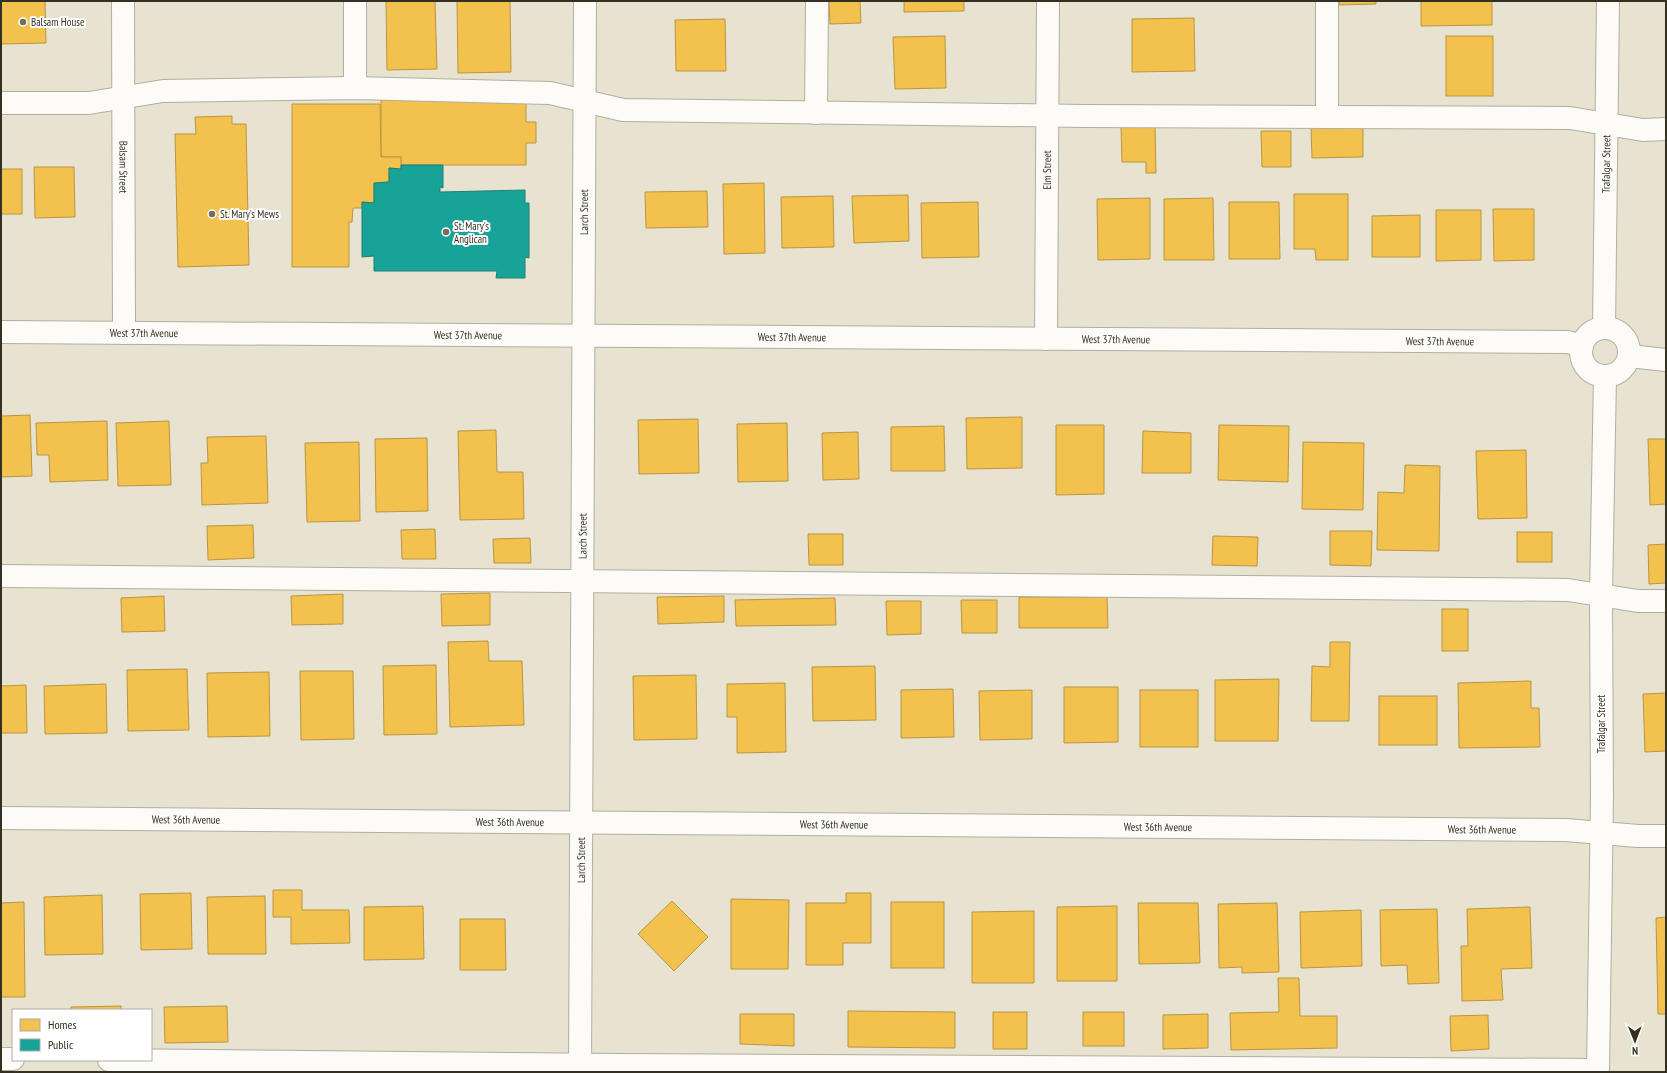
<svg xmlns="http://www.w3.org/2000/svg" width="1667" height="1073" font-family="'PT Sans Narrow',sans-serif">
	<rect width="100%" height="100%" fill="#e8e3d0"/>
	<g fill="#f2c14e" stroke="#b99641">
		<polygon points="1,1 45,1 46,43 1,44"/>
		<polygon points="386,1 435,1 437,69 387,70"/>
		<polygon points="457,1 510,1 511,72 458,73"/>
		<polygon points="829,1 860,1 861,23 830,24"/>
		<polygon points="904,1 964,1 964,11 904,12"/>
		<polygon points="1339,1 1376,1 1376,4 1339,5"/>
		<polygon points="1421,1 1492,1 1492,25 1421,26"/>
		<polygon points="1194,18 1195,71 1132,72 1132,19"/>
		<polygon points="725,19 726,71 676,71 675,20"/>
		<polygon points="945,36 946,88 895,89 893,37"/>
		<rect x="1446" y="36" width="47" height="60"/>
		<polygon points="381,99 526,99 526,122 536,122 536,143 526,143 526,165 401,165 401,157 381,157"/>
		<polygon points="292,104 380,104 381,157 401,157 401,169 389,168 389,182 374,183 374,203 362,202 362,208 353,208 352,222 349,222 349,267 292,267"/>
		<polygon points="232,116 232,124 246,124 249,265 178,267 175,134 196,134 195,117"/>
		<polygon points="1155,126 1156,173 1146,173 1146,162 1122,162 1121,127"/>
		<polygon points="1311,127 1363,127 1363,157 1312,158"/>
		<polygon points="1261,131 1291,131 1291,167 1262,167"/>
		<polygon points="34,167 74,167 75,217 35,218"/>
		<rect x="1" y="169" width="21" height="45"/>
		<polygon points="764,183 765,253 724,254 723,184"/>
		<polygon points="707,191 708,227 646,228 645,192"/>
		<polygon points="1294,194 1348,194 1348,260 1316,260 1315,249 1294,249"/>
		<polygon points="908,195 909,241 854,243 852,196"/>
		<polygon points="833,196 834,247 782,248 781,197"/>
		<polygon points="1150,198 1150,259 1098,260 1097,199"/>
		<polygon points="1213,198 1214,260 1164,260 1164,199"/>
		<polygon points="978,202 979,257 922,258 921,203"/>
		<polygon points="1229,202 1279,202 1280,259 1229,259"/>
		<polygon points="1493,209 1534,209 1534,260 1494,261"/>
		<polygon points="1436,210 1481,210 1481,260 1436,261"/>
		<polygon points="1420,215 1420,257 1372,257 1372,216"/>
		<polygon points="30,415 32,476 1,477 1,416"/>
		<polygon points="1022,417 1022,468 967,469 966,418"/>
		<polygon points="698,419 699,473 639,474 638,420"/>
		<polygon points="107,421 108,480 50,482 49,455 37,455 36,423"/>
		<polygon points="169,421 171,485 118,486 116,423"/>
		<polygon points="787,423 788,481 738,482 737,424"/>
		<polygon points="1056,425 1104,425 1104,494 1056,495"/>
		<polygon points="1219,425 1289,426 1288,482 1218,480"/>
		<polygon points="944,426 945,471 891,471 891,427"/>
		<polygon points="496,430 497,472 523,472 524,519 460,520 458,431"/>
		<polygon points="1143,431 1191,433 1191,473 1142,473"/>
		<polygon points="858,432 859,479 823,480 822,433"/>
		<polygon points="266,436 268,503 202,505 201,463 208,463 207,437"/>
		<polygon points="427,438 428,511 376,512 375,439"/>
		<polygon points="1648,439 1666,439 1666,504 1650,505"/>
		<polygon points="359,442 360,521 307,522 305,443"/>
		<polygon points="1303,442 1364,443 1363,510 1302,509"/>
		<polygon points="1526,450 1527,518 1478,519 1476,451"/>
		<polygon points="1405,465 1440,466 1439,551 1377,550 1378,492 1404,493"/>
		<polygon points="253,525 254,558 208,560 207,526"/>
		<polygon points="435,529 436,559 402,559 401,530"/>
		<polygon points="1330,531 1372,531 1371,566 1330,565"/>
		<rect x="1517" y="532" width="35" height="30"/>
		<polygon points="808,534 843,534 843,565 809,565"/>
		<polygon points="1213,536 1258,537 1257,566 1212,565"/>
		<polygon points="530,538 531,563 494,563 493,539"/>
		<polygon points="1666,544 1666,583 1649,584 1648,545"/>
		<polygon points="490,593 490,625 442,626 441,594"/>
		<polygon points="343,594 343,624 292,625 291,596"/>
		<polygon points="164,596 165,631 122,632 121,598"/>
		<polygon points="724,596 724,622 658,624 657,597"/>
		<polygon points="1019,597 1107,597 1108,628 1019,628"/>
		<polygon points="835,598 836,625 736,626 735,600"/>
		<polygon points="961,600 997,600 997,633 962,633"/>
		<polygon points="886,601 921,601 921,634 887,635"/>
		<rect x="1442" y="609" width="26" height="42"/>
		<polygon points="488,641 489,661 522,661 524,725 450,727 448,642"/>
		<polygon points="1330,642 1350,642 1349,721 1311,721 1312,666 1330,667"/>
		<polygon points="436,665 437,734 384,735 383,666"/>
		<polygon points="875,666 876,720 813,721 812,667"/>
		<polygon points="187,669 189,730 128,731 127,670"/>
		<polygon points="300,671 353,671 354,739 301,740"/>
		<polygon points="269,672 270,736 208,737 207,673"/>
		<polygon points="696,675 697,739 634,740 633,676"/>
		<polygon points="1279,679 1278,741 1215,741 1215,680"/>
		<polygon points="1531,681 1531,708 1539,708 1540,747 1459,748 1458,683"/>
		<polygon points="785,683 786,752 737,753 737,717 727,717 727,684"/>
		<polygon points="106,684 107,733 45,734 44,686"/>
		<polygon points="26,685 27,733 1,733 1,686"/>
		<polygon points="1064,687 1118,687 1118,742 1064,743"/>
		<polygon points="953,689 954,737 901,738 901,690"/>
		<polygon points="1032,690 1032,739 980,740 979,691"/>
		<rect x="1140" y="690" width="58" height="57"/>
		<polygon points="1666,693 1666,751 1645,752 1643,694"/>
		<rect x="1379" y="696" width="58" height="49"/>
		<polygon points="273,890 302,890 302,910 349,910 350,943 291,944 291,917 273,917"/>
		<polygon points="191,893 192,949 141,950 140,894"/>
		<polygon points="846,893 871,893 871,943 843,943 843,965 806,965 806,903 846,903"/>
		<polygon points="102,895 103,954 45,955 44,897"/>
		<polygon points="265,896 266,954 208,954 207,897"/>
		<polygon points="731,899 789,900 788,969 731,969"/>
		<polygon points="672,901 708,937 674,971 638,934"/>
		<polygon points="24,902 25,997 1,997 1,903"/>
		<rect x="891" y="902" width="53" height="66"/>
		<polygon points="1138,903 1198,903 1200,963 1139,964"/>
		<polygon points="1277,903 1279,972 1242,973 1242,967 1219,968 1218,904"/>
		<polygon points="423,906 424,959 364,960 364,907"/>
		<polygon points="1117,906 1117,981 1057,981 1057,907"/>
		<polygon points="1530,907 1532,968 1501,969 1503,1000 1462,1001 1461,946 1468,946 1467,909"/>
		<polygon points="1437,909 1439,983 1408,984 1407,965 1381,966 1380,910"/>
		<polygon points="1361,910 1362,966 1301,968 1300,912"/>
		<polygon points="1034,911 1034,983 972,983 972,912"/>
		<polygon points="1666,917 1666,1014 1658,1014 1656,918"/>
		<polygon points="460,919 505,919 506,970 460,970"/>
		<polygon points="1278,978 1299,978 1300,1016 1337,1016 1337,1048 1231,1050 1230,1013 1279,1012"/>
		<polygon points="121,1006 121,1010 71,1010 71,1007"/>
		<polygon points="227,1006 228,1042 165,1043 164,1007"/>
		<polygon points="848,1011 955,1012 955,1048 848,1047"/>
		<rect x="993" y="1012" width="34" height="37"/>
		<rect x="1083" y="1012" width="41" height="34"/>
		<polygon points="740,1014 794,1014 794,1046 740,1044"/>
		<polygon points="1208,1014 1208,1048 1163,1049 1163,1015"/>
		<polygon points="1488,1015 1489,1049 1451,1051 1450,1016"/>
	</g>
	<polygon fill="#17a398" stroke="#1f8075" points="401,165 443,165 443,188 440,187 440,192 525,190 525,203 529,203 529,258 525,257 525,278 496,278 497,271 374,271 374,256 362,257 362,202 374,203 374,183 389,182 389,168 401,169"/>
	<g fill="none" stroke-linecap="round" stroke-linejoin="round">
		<g stroke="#b2ae9f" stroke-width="24">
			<g id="minor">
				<path id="s1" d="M123,1L124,333"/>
				<polyline points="355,88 355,1"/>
				<polyline points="1,103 89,103 163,91 355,88 550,93 623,110 1084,116 1570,118 1643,130 1666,129"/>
				<polyline points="816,113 817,1"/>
				<polyline points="1327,117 1327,1"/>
				<path id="s2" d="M1604,328L1608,1"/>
				<circle cx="1605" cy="352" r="24"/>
				<path id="s3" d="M1,332L1568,342L1582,346"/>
				<path id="s4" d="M1046,339L1048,1"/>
				<polyline points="1629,356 1666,360"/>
				<polyline points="1,576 1568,590 1638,601 1666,601"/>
				<path id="s5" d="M1,818L1566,830L1638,836H1666"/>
				<polyline points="1,1059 13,1059"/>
				<polyline points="109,1060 619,1065 1598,1070"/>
				<path id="s6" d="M580,1072L585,1"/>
				<polyline points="1598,1072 1602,796 1601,595 1605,376"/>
			</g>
		</g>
		<use href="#minor" stroke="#fcfbf8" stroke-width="22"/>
	</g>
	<g fill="#726f5f" stroke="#fff" stroke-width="1.5">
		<circle cx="23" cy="22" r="4"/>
		<circle cx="212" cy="214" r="4"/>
		<circle cx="446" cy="232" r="4"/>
	</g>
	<g text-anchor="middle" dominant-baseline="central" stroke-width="4" stroke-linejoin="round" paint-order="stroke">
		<g font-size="11" fill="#333022" stroke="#fff" text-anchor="start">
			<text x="31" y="22">Balsam House</text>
			<text x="220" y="214">St. Mary's Mews</text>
			<text x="454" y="226">St. Mary's<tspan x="454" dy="13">Anglican</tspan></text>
		</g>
		<g font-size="11" fill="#333022" stroke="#fff">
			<text stroke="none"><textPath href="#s2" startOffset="164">Trafalgar Street</textPath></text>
			<text stroke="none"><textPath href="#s1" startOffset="166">Balsam Street</textPath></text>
			<text stroke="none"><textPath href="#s4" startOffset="169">Elm Street</textPath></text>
			<text stroke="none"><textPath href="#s6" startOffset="860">Larch Street</textPath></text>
			<text stroke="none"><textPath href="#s3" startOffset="143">West 37th Avenue</textPath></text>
			<text stroke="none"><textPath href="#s3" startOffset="467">West 37th Avenue</textPath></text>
			<text stroke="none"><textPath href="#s3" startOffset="791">West 37th Avenue</textPath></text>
			<text stroke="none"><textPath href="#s3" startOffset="1115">West 37th Avenue</textPath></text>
			<text stroke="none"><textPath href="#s3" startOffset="1439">West 37th Avenue</textPath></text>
			<text stroke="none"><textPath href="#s6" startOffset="536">Larch Street</textPath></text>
			<text transform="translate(1601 724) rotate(-90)">Trafalgar Street</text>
			<text stroke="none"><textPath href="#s5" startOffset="185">West 36th Avenue</textPath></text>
			<text stroke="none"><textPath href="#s5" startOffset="509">West 36th Avenue</textPath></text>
			<text stroke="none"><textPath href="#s5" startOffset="833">West 36th Avenue</textPath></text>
			<text stroke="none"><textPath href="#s5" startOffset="1157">West 36th Avenue</textPath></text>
			<text stroke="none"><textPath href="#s5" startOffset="1481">West 36th Avenue</textPath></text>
			<text stroke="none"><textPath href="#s6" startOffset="212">Larch Street</textPath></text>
		</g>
	</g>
	<rect width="1667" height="1073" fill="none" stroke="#333022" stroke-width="4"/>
	<rect x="12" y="1009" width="140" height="52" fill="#ffffff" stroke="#adaca7"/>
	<rect x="20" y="1019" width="20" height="12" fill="#f2c14e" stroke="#adaca7"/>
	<text x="48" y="1029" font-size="12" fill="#333022">Homes</text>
	<rect x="20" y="1039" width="20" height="12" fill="#17a398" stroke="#adaca7"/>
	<text x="48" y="1049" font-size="12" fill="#333022">Public</text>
	<g transform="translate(1635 1041) rotate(179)" stroke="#ffffff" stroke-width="3" paint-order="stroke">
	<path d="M0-3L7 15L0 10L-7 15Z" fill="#333022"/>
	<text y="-6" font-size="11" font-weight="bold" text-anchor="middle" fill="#333022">N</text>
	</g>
</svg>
